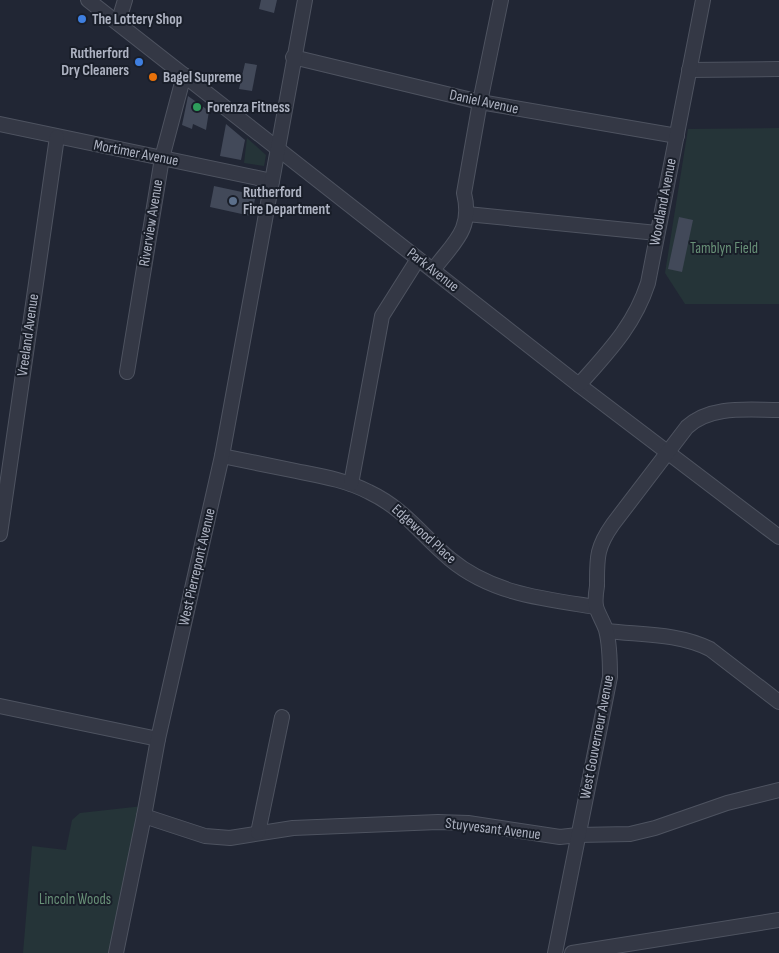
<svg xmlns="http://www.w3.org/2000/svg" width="779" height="953" font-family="'Sofia Sans Condensed',sans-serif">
	<rect width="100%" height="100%" fill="#212634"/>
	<g fill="#253438">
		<polygon points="779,128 779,304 685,304 665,273 688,129"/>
		<polygon points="247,138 266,155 264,166 244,163"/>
		<polygon points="143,806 112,953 23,953 32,846 66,850 72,820 80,813"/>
	</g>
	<g fill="#424959">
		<polygon points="261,0 277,0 274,13 259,9"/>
		<polygon points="245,63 257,65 252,91 239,89"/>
		<polygon points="188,96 209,111 206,130 193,124 192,129 182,125"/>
		<polygon points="226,124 245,140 241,160 220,156"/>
		<polygon points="214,186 256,195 251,216 210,207"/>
		<polygon points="679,217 693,220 682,272 668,269"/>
	</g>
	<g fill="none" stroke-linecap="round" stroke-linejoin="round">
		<g stroke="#4e5360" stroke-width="16">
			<g id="minor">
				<polyline points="88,0 579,385 779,537"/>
				<polyline points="118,23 125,0"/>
				<polyline points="293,57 480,102 677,136"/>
				<polyline points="689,70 779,69"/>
				<polyline points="0,124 272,181"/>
				<polyline points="467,214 657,233"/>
				<path d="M433,270C454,242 473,230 464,193L480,102L501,0"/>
				<polyline points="127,372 162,158 184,75"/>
				<path d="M579,385C608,352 634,326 648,283L703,0"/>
				<path d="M222,456C247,461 272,466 296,471C321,476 346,480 369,492C405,509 421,535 450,559C492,594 544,599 596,607"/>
				<polyline points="351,484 382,316 418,259"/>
				<polyline points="0,534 57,137"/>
				<path d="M607,631C641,635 678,633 710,649L779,702"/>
				<polyline points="0,706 158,739"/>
				<polyline points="144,816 205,836 230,838 293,828 438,822 468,823 560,837 578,835 630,834 655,828 727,803 779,790"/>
				<polyline points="258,833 282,717"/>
				<polyline points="116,953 144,816 158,739 222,456 305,0"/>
				<path d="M555,953L610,677C610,662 610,645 606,630C604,623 597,612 596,606C595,600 596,592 597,586C597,558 596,548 613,524L687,427C711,405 748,410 779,410"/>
				<polyline points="572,953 779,920"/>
			</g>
		</g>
		<use href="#minor" stroke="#343845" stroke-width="14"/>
	</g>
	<g fill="#3f7fe0" stroke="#191e29" stroke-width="2">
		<circle cx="82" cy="19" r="5"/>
		<circle cx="139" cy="62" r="5"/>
	</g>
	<circle fill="#e8710a" stroke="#191e29" stroke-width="2" cx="153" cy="77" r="5"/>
	<circle fill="#2e9e5b" stroke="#191e29" stroke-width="2" cx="197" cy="107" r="5"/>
	<circle fill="#5c6f8a" stroke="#191e29" stroke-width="2" cx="233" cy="201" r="5"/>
	<g text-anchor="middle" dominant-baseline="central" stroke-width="4" stroke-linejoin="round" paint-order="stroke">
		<g font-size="15" font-weight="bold" fill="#aeb3c2" stroke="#191e29" text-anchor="start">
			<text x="92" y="19">The Lottery Shop</text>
			<text x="129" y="53" text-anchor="end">Rutherford<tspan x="129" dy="17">Dry Cleaners</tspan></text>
			<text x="163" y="77">Bagel Supreme</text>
			<text x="207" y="107">Forenza Fitness</text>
			<text x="243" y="192">Rutherford<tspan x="243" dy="17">Fire Department</tspan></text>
		</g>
		<g font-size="15" fill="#aeb3c2" stroke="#191e29">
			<text transform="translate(484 102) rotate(12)">Daniel Avenue</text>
			<text transform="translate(136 153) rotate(11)">Mortimer Avenue</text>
			<text transform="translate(663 202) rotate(-79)">Woodland Avenue</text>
			<text transform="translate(151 223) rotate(-81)">Riverview Avenue</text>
			<text transform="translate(433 270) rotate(38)">Park Avenue</text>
			<text transform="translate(28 335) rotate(-82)">Vreeland Avenue</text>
			<text transform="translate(424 534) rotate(42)">Edgewood Place</text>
			<text transform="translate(197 567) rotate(-77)">West Pierrepont Avenue</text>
			<text transform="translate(597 737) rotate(-79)">West Gouverneur Avenue</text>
			<text transform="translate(493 829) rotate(7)">Stuyvesant Avenue</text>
		</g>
		<g font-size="15" fill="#689077" stroke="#191e29">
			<text x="724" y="248">Tamblyn Field</text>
			<text x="75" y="899">Lincoln Woods</text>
		</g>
	</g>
</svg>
